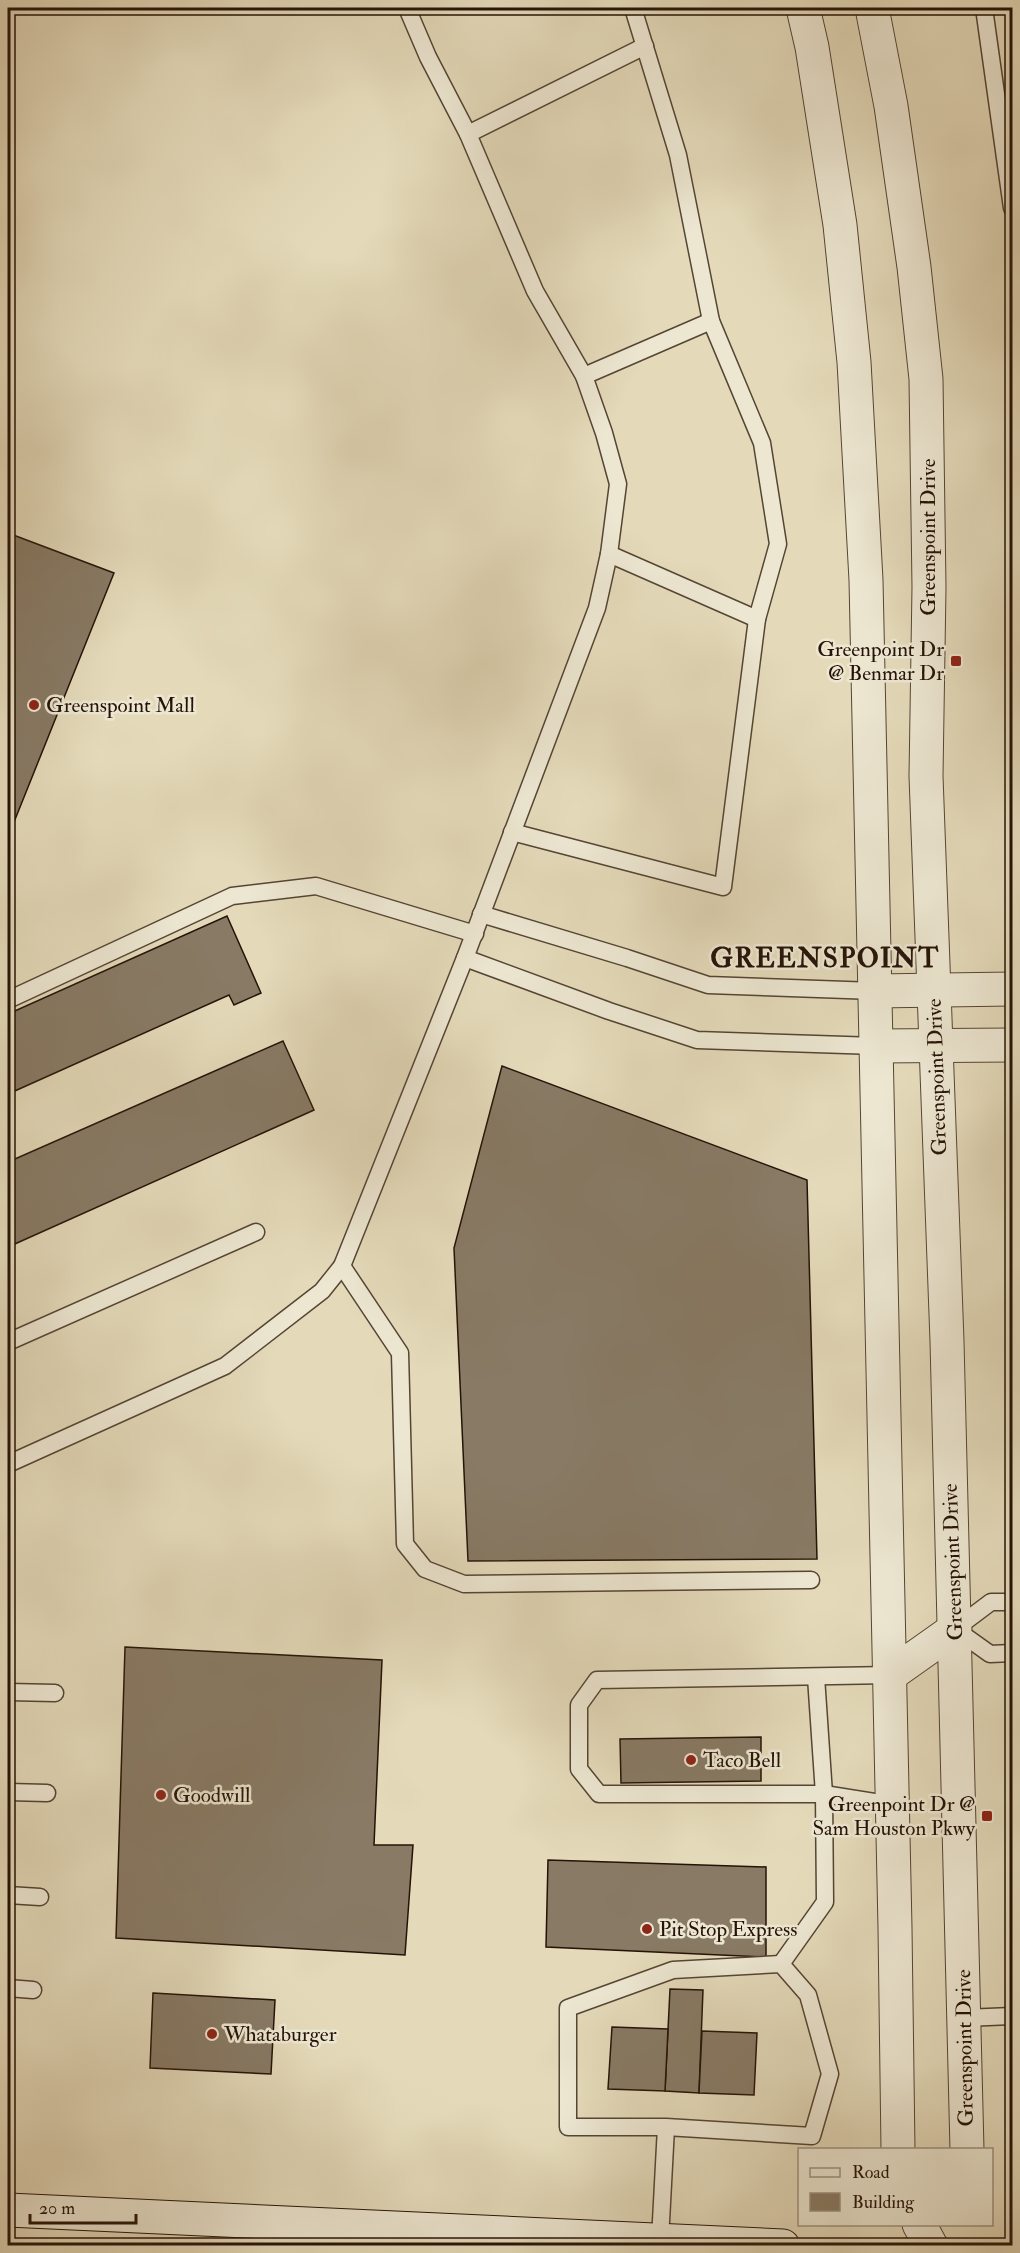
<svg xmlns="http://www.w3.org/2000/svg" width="1020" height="2253" font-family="'IM FELL Double Pica',serif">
	<rect width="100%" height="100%" fill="#e4daba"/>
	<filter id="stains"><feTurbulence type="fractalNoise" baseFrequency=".00333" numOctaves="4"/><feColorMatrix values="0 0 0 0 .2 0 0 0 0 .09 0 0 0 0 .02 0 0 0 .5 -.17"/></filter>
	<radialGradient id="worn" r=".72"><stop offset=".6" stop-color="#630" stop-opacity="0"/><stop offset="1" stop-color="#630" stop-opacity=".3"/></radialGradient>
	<g fill="#887a65" stroke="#251308" stroke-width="1.5">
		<polygon points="8,533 114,573 8,837"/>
		<polygon points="227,916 261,993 234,1005 229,995 8,1094 8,1014"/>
		<polygon points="283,1041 314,1110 8,1247 8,1162"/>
		<polygon points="502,1066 807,1180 817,1559 468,1561 454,1248"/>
		<polygon points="125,1647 382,1660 374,1845 413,1845 405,1955 116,1938"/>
		<polygon points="761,1737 761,1781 621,1783 620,1739"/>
		<polygon points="548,1860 766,1867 766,1957 546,1947"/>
		<polygon points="670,1989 703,1990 699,2093 665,2091"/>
		<polygon points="153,1993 275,2000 271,2074 150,2068"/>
		<polygon points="612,2027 668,2029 665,2091 608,2089"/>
		<polygon points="702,2031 757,2033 754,2095 699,2093"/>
	</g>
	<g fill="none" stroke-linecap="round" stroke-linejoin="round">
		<g stroke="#554534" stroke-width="19">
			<g id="service">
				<polyline points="984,8 1012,208"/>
				<polyline points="468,134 645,46"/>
				<polyline points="584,376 711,321"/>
				<polyline points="609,554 757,619"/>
				<polyline points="512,832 723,887 757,619 778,544 762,443 711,321 678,155 633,8"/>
				<polyline points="481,914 627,958 708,985 875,991"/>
				<polyline points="465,958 609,1011 697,1040 876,1046"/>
				<polyline points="8,1000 232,896 316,886 475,934"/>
				<polyline points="342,1266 400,1353 405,1544 425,1569 464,1584 811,1580"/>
				<polyline points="8,1342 256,1232"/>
				<polyline points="8,1464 225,1366 322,1291 342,1266 465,958 597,608 609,554 618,484 604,433 584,376 535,291 468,134 428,57 407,8"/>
				<polyline points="1012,1602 991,1602 955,1629 990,1654 1012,1653"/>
				<polyline points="890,1675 597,1680 579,1705 579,1769 599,1794 824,1794 893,1805"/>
				<polyline points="8,1692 55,1693"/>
				<polyline points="8,1792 47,1793"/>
				<polyline points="8,1895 40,1897"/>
				<polyline points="781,1964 825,1902 824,1794 816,1677"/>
				<polyline points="8,1988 33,1990"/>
				<polyline points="964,2018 1012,2016"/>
				<polyline points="660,2240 666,2127 568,2127 568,2008 673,1970 781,1964 808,1995 830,2074 812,2136 666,2127"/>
			</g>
		</g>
		<g stroke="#554534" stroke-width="35">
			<g id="tertiary">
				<polyline points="803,8 812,47 840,225 854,362 866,580 895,1928 898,2150"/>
				<polyline points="872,8 891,106 914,267 926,379 929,587 926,776 947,1341 967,2150"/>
				<polyline points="875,991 1012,989"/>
				<polyline points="876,1046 1012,1045"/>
				<polyline points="890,1675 955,1629"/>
				<polyline points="919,2224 931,2246"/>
			</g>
		</g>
		<g stroke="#251308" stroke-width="35">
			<polyline id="secondary" points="8,2210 783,2246"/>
		</g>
		<use href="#service" stroke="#ede7d2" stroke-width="16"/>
		<use href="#tertiary" stroke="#ede7d2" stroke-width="33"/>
		<use href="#secondary" stroke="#ede7d2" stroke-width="33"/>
	</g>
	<g fill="#8f2418" stroke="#ede7d2" stroke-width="2">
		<rect x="950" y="655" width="12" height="12" rx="3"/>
		<circle cx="34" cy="705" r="6"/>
		<circle cx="691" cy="1760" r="6"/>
		<circle cx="161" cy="1795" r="6"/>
		<rect x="981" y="1810" width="12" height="12" rx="3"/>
		<circle cx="647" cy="1929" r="6"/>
		<circle cx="212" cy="2034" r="6"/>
	</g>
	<g text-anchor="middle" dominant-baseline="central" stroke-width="5" stroke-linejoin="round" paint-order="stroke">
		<g font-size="21" fill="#251308" stroke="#ede7d2">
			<text transform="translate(928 537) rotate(-90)">Greenspoint Drive</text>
			<text transform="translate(937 1077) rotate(-92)">Greenspoint Drive</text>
			<text transform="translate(953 1562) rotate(-92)">Greenspoint Drive</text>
			<text transform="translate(965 2048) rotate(-91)">Greenspoint Drive</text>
		</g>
		<g font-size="21" fill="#251308" stroke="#ede7d2" text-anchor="start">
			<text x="944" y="649" text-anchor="end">Greenpoint Dr<tspan x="944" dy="24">@ Benmar Dr</tspan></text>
			<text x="46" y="705">Greenspoint Mall</text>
			<text x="703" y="1760">Taco Bell</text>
			<text x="173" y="1795">Goodwill</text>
			<text x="975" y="1804" text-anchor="end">Greenpoint Dr @<tspan x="975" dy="24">Sam Houston Pkwy</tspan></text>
			<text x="659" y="1929">Pit Stop Express</text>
			<text x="224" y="2034">Whataburger</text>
		</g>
		<g font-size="27" font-weight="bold" letter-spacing="1.5" fill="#251308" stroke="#ede7d2">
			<text x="825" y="958">GREENSPOINT</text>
		</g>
	</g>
	<rect width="1020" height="2253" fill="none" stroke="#e4daba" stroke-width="30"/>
	<rect x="9" y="9" width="1002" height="2235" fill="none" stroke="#251308" stroke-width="3"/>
	<rect x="15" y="15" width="990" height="2223" fill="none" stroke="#251308" stroke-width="1.5"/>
	<rect x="798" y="2148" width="195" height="78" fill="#ede7d2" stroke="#9d9281" stroke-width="1.5"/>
	<rect x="810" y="2168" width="30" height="9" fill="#ede7d2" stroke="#9d9281" stroke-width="1.5"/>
	<text x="852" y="2178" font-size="18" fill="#251308">Road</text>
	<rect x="810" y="2193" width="30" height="18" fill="#887a65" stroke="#9d9281" stroke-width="1.5"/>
	<text x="852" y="2208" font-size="18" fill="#251308">Building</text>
	<path d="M30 2214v9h106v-9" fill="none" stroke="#251308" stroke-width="3"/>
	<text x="39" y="2214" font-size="18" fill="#251308" stroke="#ede7d2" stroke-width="4.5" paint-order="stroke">20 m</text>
	<rect width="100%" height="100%" filter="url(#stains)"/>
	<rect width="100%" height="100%" fill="url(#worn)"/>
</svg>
